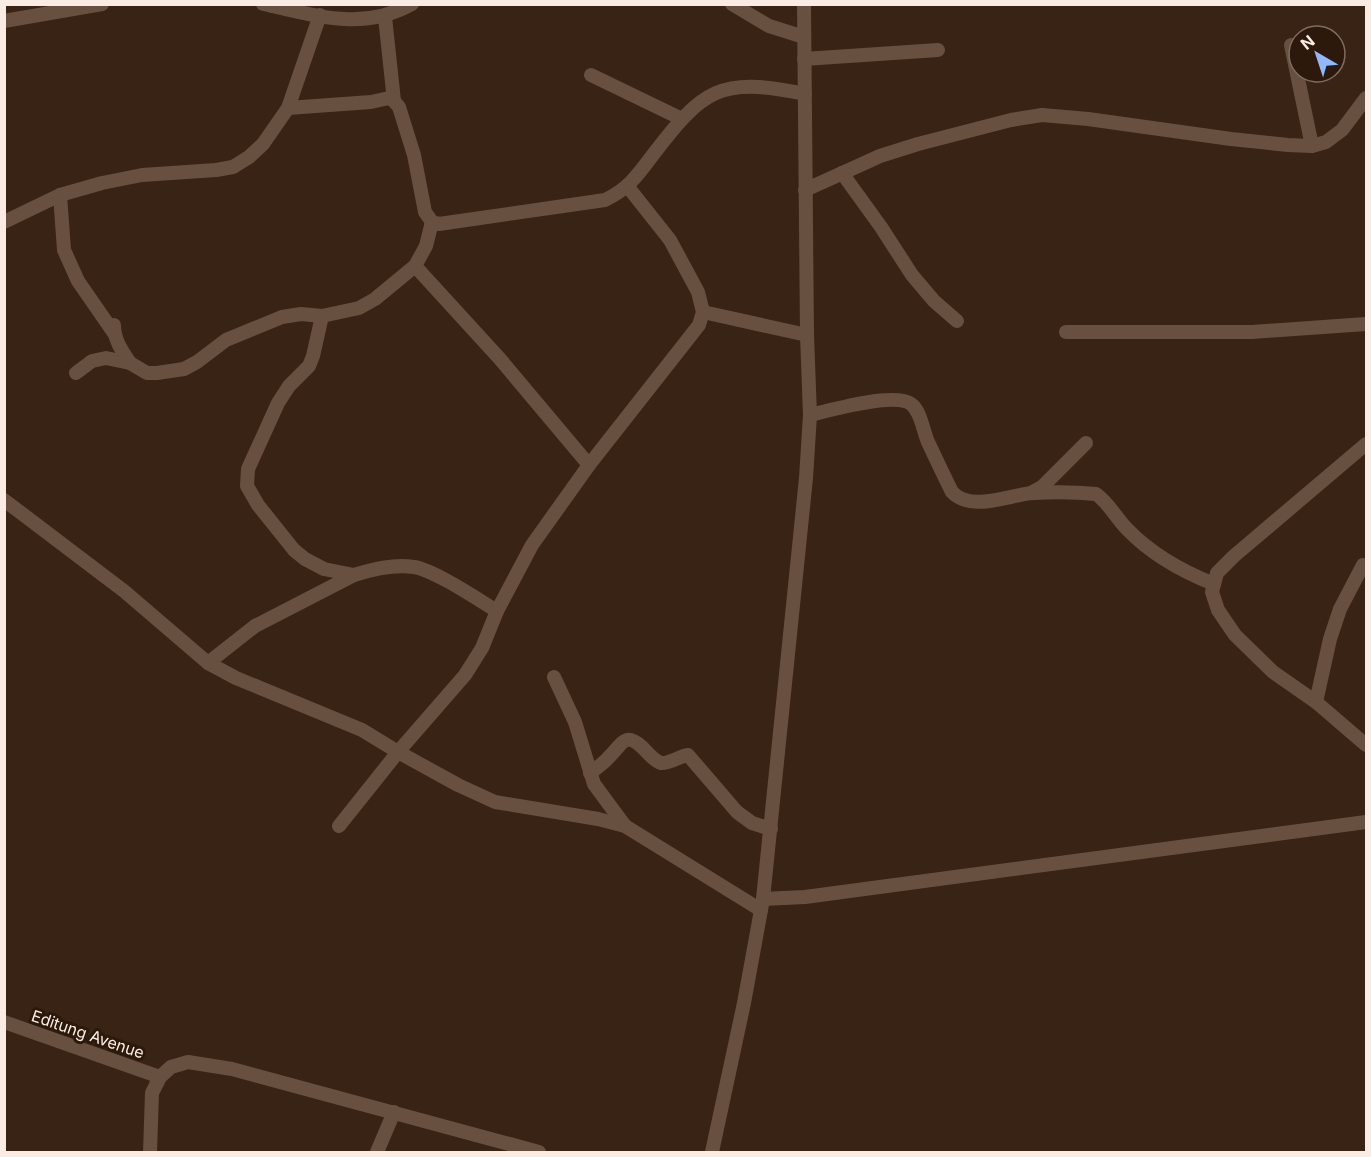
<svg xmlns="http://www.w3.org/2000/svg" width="1371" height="1157" font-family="Inter,sans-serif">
	<rect width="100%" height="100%" fill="#382315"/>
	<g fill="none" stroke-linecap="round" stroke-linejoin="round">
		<g stroke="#685041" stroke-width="14">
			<path d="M263,4C315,15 362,32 412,4"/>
			<polyline points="732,4 769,26 804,37"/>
			<polyline points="385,17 394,101"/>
			<polyline points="4,21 102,4"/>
			<polyline points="1291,45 1312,146"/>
			<polyline points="804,59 938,50"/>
			<polyline points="591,75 682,119"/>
			<path d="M288,108L371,102L389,98L394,101L399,107L414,155L425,212L432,222L439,224L605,200C628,189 637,176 652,156C703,89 720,76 805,94"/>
			<polyline points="842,173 881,227 912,275 934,301 957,321"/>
			<polyline points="805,190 880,156 918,144 1011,120 1042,115 1088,119 1231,139 1288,145 1312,146 1326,142 1342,130 1366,98"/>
			<polyline points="60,195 64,250 78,281 114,333"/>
			<polyline points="4,222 60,195 102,183 142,175 216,170 233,167 249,157 263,144 288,108 320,15"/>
			<polyline points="415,266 500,359 589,465"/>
			<polyline points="703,312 807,335"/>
			<polyline points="322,316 313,356 309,366 289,386 278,403 248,469 247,486 258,505 294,550 305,559 324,569 354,575"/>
			<path d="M114,325C114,340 122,351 130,363"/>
			<polyline points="1066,332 1252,332 1366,324"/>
			<polyline points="76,373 92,361 106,358 130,363 147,373 157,373 184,369 197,362 226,340 282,317 301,314 322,316 359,308 375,299 415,266 426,246 432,222"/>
			<path d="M810,415C830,410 895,392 911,404C921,411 923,431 928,442C936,459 944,476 952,492C972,513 1010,494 1034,493C1054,492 1075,492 1096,494C1109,503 1116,518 1127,529C1152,555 1181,571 1214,584"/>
			<polyline points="1366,444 1234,556 1217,573 1212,592 1218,610 1235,635 1273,672 1316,702 1366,745"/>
			<polyline points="1031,493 1042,487 1086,443"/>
			<polyline points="4,500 124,591 208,663 236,678 362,730 398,752 458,785 495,802 598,819 625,826 761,910"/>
			<path d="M208,663L255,626L354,575C373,569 393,564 414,567C434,570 477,599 497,611"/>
			<polyline points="554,677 575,722 594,784 625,826"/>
			<polyline points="1316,702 1330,639 1340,609 1363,565"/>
			<path d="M590,773C597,768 604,763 609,757C622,745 624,731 642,747C647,752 654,761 661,763C669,764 680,756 688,755L737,812L752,823L771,829"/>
			<polyline points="339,826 398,752 465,675 482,648 497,611 532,545 589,465 699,325 703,312 698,292 670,240 628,187"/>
			<polyline points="763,899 805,897 1366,822"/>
			<polyline points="4,1022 160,1077"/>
			<polyline points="150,1152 152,1093 160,1077 171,1067 188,1062 232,1069 539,1152"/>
			<polyline points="377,1152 394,1112"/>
			<polyline points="712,1152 744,1003 763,899 806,478 810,415 807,335 804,4"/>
		</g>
	</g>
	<g text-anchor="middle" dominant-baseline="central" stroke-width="6" stroke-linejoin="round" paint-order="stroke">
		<g font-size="16" fill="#faece3" stroke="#2d190b">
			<text transform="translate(88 1034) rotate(19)">Editung Avenue</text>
		</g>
	</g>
	<rect width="1371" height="1157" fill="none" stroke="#faece3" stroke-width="12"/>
	<g transform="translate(1317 54) rotate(321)"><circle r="28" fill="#2d190b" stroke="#7f6d61" stroke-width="1.5"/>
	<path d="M0-4.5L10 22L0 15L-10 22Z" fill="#91b8fd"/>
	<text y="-9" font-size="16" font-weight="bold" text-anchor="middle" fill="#faece3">N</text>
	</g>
</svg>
